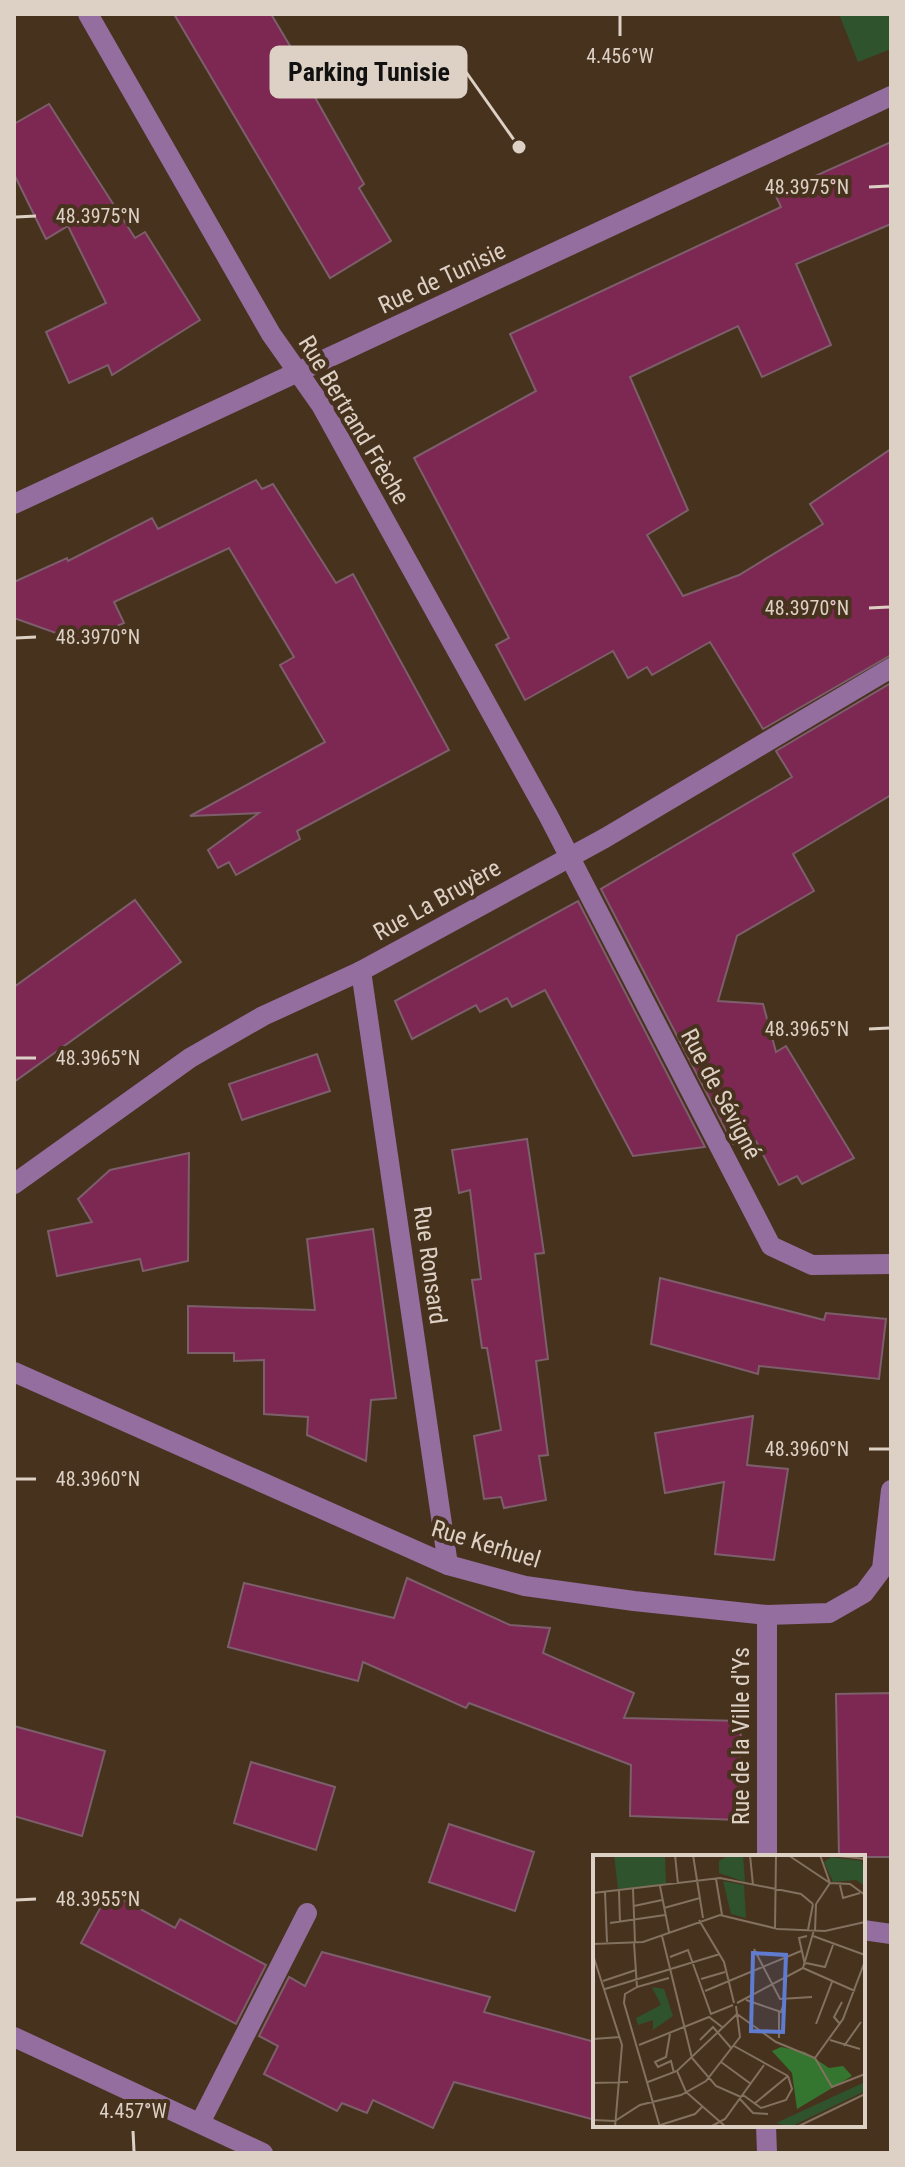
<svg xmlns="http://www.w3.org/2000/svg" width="905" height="2167" font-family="'Roboto Condensed',sans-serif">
	<rect width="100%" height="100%" fill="#47321e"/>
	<polygon fill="#2f532c" points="839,14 891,14 891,49 858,62"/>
	<g fill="#7c2853" stroke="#7d5e6b" stroke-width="2">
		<polygon points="174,14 271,14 308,76 304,78 364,184 359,188 391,241 330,278"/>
		<polygon points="49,104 135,238 145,232 200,320 112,375 108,365 69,383 46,332 106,303 68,226 46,239 14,174 14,124"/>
		<polygon points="891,142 891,224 796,264 831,345 762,377 738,326 630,377 688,510 647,535 683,596 739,575 823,524 810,504 891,449 891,655 763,729 710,642 652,675 647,667 628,678 613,651 525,700 496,645 509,638 414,458 536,391 510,334 781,207 775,194"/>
		<polygon points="256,480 262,489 273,484 336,583 353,574 449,750 297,831 300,839 236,875 229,862 218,868 208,850 259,813 190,816 325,742 280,665 294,657 229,548 114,602 124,623 81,642 14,618 14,582 67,558 68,561 152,518 158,529"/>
		<polygon points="891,683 891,795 793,854 814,891 737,936 718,1001 763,1004 776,1052 786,1046 854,1158 802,1184 797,1176 779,1185 756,1141 733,1144 601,889 792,777 776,751"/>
		<polygon points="135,900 181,962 14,1082 14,987"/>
		<polygon points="578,901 705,1147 633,1156 545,990 512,1007 507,998 480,1012 476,1005 412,1039 395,1001"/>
		<polygon points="317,1054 330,1091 242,1120 229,1084"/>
		<polygon points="527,1139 544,1253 535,1254 548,1359 536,1361 548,1455 539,1456 546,1500 504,1508 501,1497 484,1499 474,1436 501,1430 487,1348 482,1348 472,1280 481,1279 470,1190 459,1193 452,1150"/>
		<polygon points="189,1153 188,1261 143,1271 140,1259 57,1276 48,1231 92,1222 78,1199 110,1170"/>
		<polygon points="373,1229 396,1398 371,1400 366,1461 307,1435 308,1417 264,1414 264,1360 234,1361 234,1353 188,1353 188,1306 315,1310 307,1239"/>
		<polygon points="660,1278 824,1320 826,1313 886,1319 879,1379 759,1366 758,1374 651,1344"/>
		<polygon points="753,1416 747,1465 788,1469 774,1560 715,1554 724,1482 665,1493 655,1433"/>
		<polygon points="407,1578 510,1625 550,1628 543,1653 634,1693 624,1718 741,1721 739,1820 630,1816 631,1765 469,1703 466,1708 363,1662 358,1681 228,1647 244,1583 394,1618"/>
		<polygon points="891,1693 891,1857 839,1857 836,1694"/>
		<polygon points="14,1726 105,1751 82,1836 14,1816"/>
		<polygon points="251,1762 335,1787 316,1850 234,1823"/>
		<polygon points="449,1824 534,1852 515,1911 429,1882"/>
		<polygon points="109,1892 175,1928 180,1919 266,1965 236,2024 81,1943"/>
		<polygon points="322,1952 490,1997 484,2012 595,2042 595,2120 454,2082 433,2128 373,2100 367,2113 342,2103 337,2111 264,2074 278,2046 259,2036 289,1977 305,1986"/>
	</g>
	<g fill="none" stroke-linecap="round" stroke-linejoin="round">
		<g stroke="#936e9e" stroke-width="20">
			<polyline points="88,14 271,334 321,405 549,817 771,1246 812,1265 891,1264"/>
			<polyline points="14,504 891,96"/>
			<polyline points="361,971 448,1565"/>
			<polyline points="14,1184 190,1058 263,1016 361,971 605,838 891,668"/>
			<polyline points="14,1372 448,1565 525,1586 634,1601 767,1615 829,1613 864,1593 882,1569 891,1490"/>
			<polyline points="767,1857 767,1615"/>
			<polyline points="863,1930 891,1934"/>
			<polyline points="14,2037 263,2153"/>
			<polyline points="200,2123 307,1913"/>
			<polyline points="766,2125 767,2153"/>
		</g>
	</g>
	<path fill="none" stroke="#ddd0c4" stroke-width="3" d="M620,16V36M869,187L889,186M16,217L36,216M869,608L889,607M16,638L36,637M869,1029L889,1028M16,1058H36M869,1449H889M16,1479H36M16,1900L36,1899M133,2131L134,2151"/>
	<g text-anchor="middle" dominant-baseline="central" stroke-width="8" stroke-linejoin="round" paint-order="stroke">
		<g font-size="24" fill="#ddd0c4" stroke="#47321e">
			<text transform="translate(442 278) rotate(-25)">Rue de Tunisie</text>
			<text transform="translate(354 420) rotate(59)">Rue Bertrand Frèche</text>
			<text transform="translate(437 900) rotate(-29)">Rue La Bruyère</text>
			<text transform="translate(721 1094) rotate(62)">Rue de Sévigné</text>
			<text transform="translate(430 1265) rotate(82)">Rue Ronsard</text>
			<text transform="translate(486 1544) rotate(17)">Rue Kerhuel</text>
			<text transform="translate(741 1736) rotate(-90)">Rue de la Ville d'Ys</text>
		</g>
	</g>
	<g transform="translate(593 1855)">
		<rect width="272" height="272" fill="#47321e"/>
		<path d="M21,0H72L73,30L25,34ZM136,0H150L152,27L126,18V6ZM238,2L269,6L272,31L263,25L240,27L231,7ZM130,26L151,30L153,63L138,59ZM59,132L71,134L80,161L60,175V165L45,170L43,163L68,150ZM272,227V236L197,272L183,268Z" fill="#2f532c"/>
		<path d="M188,192L212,197L236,213L250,211L259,221L204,254L199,218L179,196Z" fill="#34762f"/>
		<path fill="none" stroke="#837160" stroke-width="2" d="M82,0L85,29M100,0L110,63M157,0L160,30M195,0L237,28L223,49M227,0L237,28L257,29L272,40M238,0L272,4M123,24L129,60M247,30L250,43L267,38M67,31L76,77M40,34L42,88M26,36L27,68M12,37L14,87M0,38L127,23L208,39L220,49M41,51L69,45M71,53L107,43M106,65L131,107L141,148M17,68L72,60M182,73L183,0M215,75L220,49M222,76L223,49M69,81L99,203L123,231L148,242M220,81L272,100M41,88L44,132L32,139L31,148L67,272M0,89L50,87L127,60L185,74L232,76L272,67M161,94L187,144L219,142M0,100L29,190L22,272M77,102L95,95L118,159L140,150M213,108L232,112L240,90M212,110L206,83L214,81M210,113L262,136M108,124L132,117M10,126L43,115M44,132L76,123M12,134L127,99M112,136L208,96M153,145L188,157L192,145M144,148L210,113L221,75M186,157V183M223,169L239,127M247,169L241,162L249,147M77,179L73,202L62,207L65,212L78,206L81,218M0,184L27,182M107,185L120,172L139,194M237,185L267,194M46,190L116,162L129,172M141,191L195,221M251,191L268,167M222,203L250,164L272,106M128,207L158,229M84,216L93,237L133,272M55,227L84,216L144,159L183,187L222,203L239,232L272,219M0,228L35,227M150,240L168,253L193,245L199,234L195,221M147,244L160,258L175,259M161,249L195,221M0,265L22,266L47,250L88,240L113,226L147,182L143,151M61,272L102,259L110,251M117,272L132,264L171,210M204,272L272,239"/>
		<path fill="#607cd1" fill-opacity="0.15" stroke="#607cd1" stroke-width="4" d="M160,98L193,100L190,177L158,176Z"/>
		<rect width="272" height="272" fill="none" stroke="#ddd0c4" stroke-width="4"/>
	</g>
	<g font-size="20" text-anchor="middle" fill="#ddd0c4" stroke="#47321e" stroke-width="8" stroke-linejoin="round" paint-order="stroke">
		<text x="620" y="63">4.456°W</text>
		<text x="807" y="194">48.3975°N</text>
		<text x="98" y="223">48.3975°N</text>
		<text x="807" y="615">48.3970°N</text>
		<text x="98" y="644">48.3970°N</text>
		<text x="807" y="1036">48.3965°N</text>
		<text x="98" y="1065">48.3965°N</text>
		<text x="807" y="1456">48.3960°N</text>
		<text x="98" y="1486">48.3960°N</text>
		<text x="98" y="1906">48.3955°N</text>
		<text x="133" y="2118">4.457°W</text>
	</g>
	<path fill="none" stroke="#ddd0c4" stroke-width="3" d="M519 147L466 72"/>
	<circle fill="#ddd0c4" stroke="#47321e" stroke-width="3" cx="519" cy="147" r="8"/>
	<rect fill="#ddd0c4" stroke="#ddd0c4" stroke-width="3" x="271" y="47" width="195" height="50" rx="8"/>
	<g font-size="26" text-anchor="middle" font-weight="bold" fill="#111">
		<text x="369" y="81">Parking Tunisie</text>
	</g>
	<rect width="905" height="2167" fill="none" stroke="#ddd0c4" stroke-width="32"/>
</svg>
